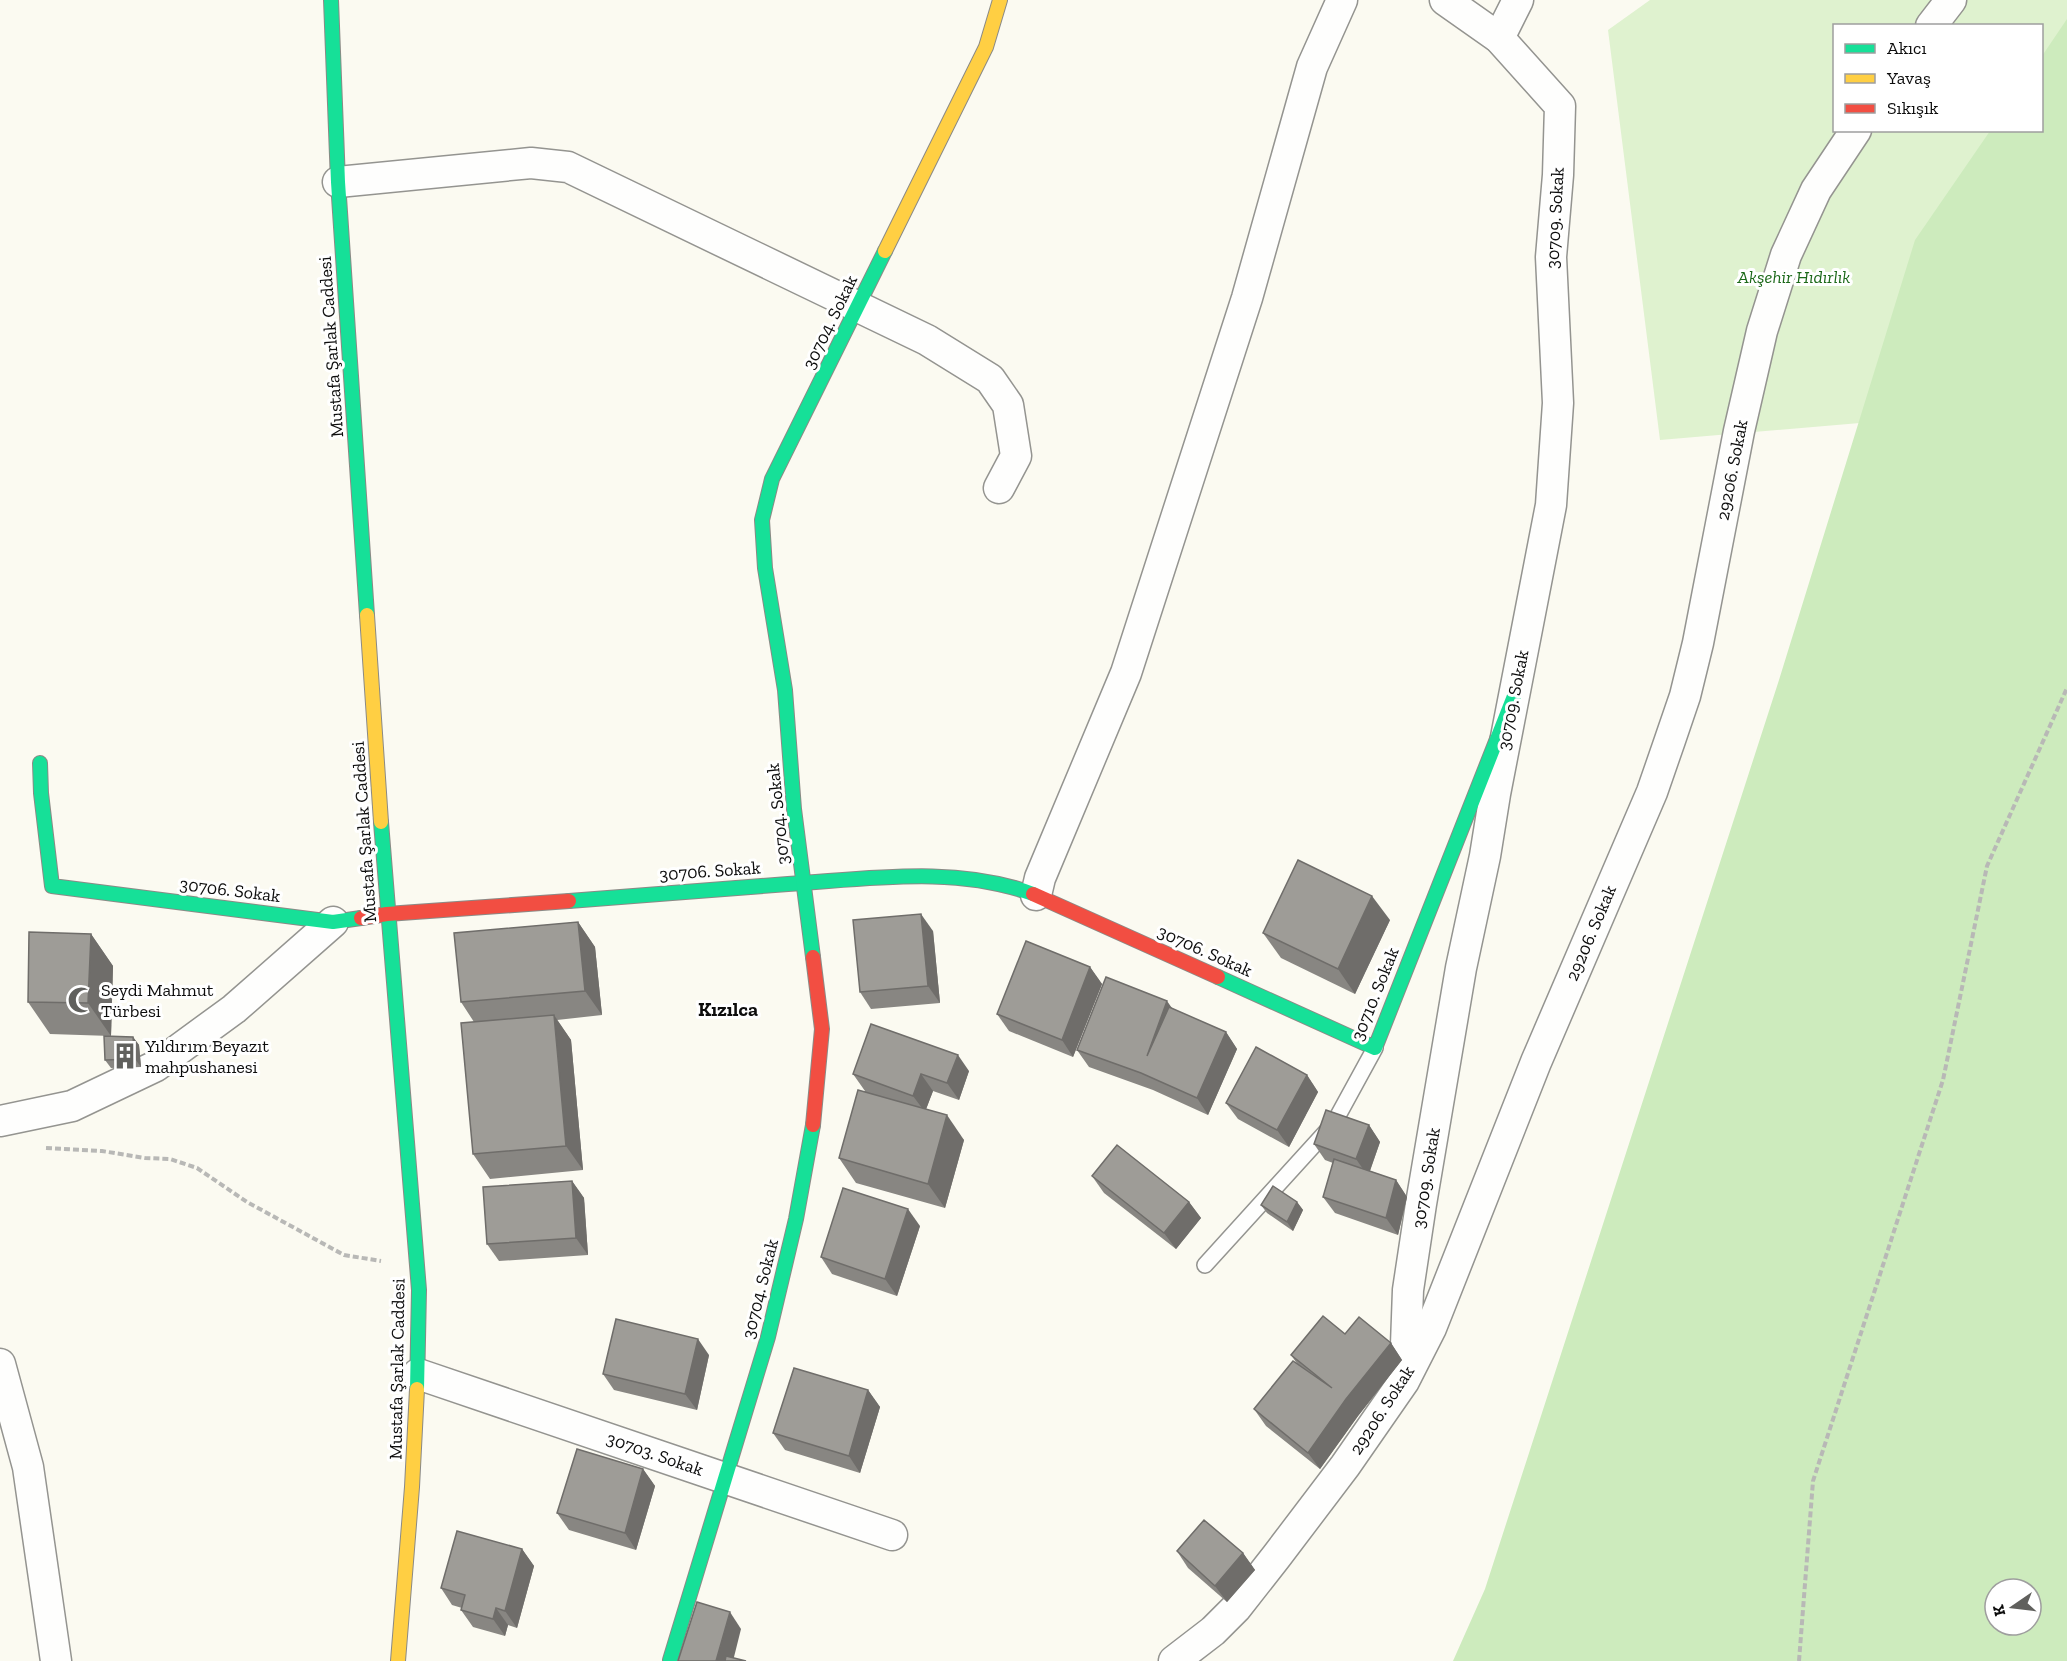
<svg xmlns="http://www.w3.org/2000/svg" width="2067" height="1661" font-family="'Zilla Slab',serif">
	<rect width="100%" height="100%" fill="#fbfaf1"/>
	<path fill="#dff2cf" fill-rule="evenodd" d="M1650,0H2067V163L1977,413L1660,440L1608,30ZM1834,26H2042V130H1834Z"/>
	<path fill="#cdebbd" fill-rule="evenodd" d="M2067,19V1661H1453L1485,1589L1779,680L1915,240L1990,131L2042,130V56ZM1995,1589H2031V1625H1995Z"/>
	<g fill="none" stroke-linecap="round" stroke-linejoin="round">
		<g stroke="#949490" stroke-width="18">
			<polyline id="lane" points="1205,1265 1334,1123 1375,1048"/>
		</g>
		<g stroke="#949490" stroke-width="33">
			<g id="street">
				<polyline points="1931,26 1951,0"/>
				<polyline points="1499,38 1518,0"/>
				<polyline points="338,182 531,163 568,167 927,340 990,379 1008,405 1016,456 999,488"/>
				<polyline points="1036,895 1040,878 1126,673 1247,298 1312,67 1342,0"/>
				<polyline points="0,1121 72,1106 156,1066 234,1009 333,922"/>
				<polyline points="0,1364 28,1467 56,1661"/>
				<polyline points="1405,1372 1408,1290 1421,1204 1461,968 1485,856 1495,794 1551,505 1558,403 1551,257 1558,175 1560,106 1499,38 1445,0"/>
				<polyline points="418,1374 892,1535"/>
				<polyline points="1174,1661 1213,1631 1236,1608 1276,1557 1345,1466 1404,1381 1431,1328 1536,1062 1652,792 1670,740 1685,696 1698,643 1739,431 1762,331 1786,255 1816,190 1856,130"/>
			</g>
		</g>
		<g stroke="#8b8a86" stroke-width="16">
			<g id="fast">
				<polyline points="331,0 338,182 367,615"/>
				<polyline points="40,763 41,793 52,886 333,922 361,918"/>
				<polyline points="381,822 419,1290 417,1389"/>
				<path d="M569,901C642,895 715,890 788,884C868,879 956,865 1033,894"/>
				<polyline points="813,957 794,809 785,690 765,568 762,520 772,479 885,251"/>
				<polyline points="1218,977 1375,1048 1514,696"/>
				<polyline points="670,1660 768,1337 796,1219 813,1125"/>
			</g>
		</g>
		<g stroke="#8b8a86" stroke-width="16">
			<g id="slow">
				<polyline points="885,251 986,47 1000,0"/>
				<polyline points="367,615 381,822"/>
				<polyline points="398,1661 412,1487 417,1389"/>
			</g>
		</g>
		<g stroke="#8b8a86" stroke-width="16">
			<g id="jam">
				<polyline points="1033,894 1218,977"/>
				<polyline points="361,918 387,914 569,901"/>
				<polyline points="813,957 822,1029 813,1125"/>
			</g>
		</g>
		<g stroke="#b8b8b6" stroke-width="4" stroke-dasharray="6 3" stroke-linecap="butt">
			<polyline points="46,1148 102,1151 145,1158 170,1159 197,1168 247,1202 344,1255 381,1261"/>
			<polyline points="1799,1661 1813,1481 1943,1080 1987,866 2067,688"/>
		</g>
		<use href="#lane" stroke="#fefefd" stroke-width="15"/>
		<use href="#street" stroke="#fefefd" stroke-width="30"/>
		<use href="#fast" stroke="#16e098" stroke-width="14"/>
		<use href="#slow" stroke="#ffcf43" stroke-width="14"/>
		<use href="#jam" stroke="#f24e42" stroke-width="14"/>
	</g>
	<g fill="#888682">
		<polygon points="1390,920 1355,994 1281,958 1263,933"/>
		<polygon points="578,922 595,947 602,1015 557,1020 571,1040 583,1170 490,1179 473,1154 474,1022 461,1002"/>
		<polygon points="933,931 940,1003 871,1009 860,992"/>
		<polygon points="91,934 113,966 111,1036 50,1034 28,1002"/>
		<polygon points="1090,967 1102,984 1073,1057 1009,1031 997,1014"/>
		<polygon points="1172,1009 1226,1032 1237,1049 1208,1115 1153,1090 1089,1067 1077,1050"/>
		<polygon points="133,1037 139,1045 141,1067 111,1068 105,1060"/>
		<polygon points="969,1071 959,1100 933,1091 926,1109 964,1140 945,1208 856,1183 839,1158 865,1091 853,1074"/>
		<polygon points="1307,1075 1318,1092 1289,1147 1238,1119 1226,1103"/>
		<polygon points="1369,1125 1380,1142 1370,1171 1396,1180 1407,1197 1398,1235 1335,1213 1323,1197 1333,1163 1325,1160 1314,1144"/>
		<polygon points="1092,1176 1189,1202 1201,1218 1176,1249 1104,1193"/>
		<polygon points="572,1181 584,1198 588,1255 499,1261 487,1244"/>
		<polygon points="1297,1202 1303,1210 1293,1231 1267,1213 1261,1205"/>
		<polygon points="920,1226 897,1296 832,1274 821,1257"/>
		<polygon points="1345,1334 1391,1343 1402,1360 1358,1416 1320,1469 1266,1426 1254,1409 1298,1365 1291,1355"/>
		<polygon points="709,1355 697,1410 614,1390 603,1374"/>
		<polygon points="868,1390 880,1407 860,1473 785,1450 773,1433"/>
		<polygon points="643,1469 655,1486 636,1550 569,1530 557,1513"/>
		<polygon points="522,1549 534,1566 517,1628 508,1625 505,1636 473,1627 461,1610 462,1608 452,1605 441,1588"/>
		<polygon points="1177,1551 1243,1553 1255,1570 1227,1602 1188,1568"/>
	</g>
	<g fill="#6f6d6a">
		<polygon points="1372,896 1390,920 1355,994 1338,969"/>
		<polygon points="921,914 933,931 940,1003 928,986"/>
		<polygon points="578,922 595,947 602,1015 585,991"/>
		<polygon points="91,934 113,966 111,1036 88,1003"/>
		<polygon points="1090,967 1102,984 1073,1057 1062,1040"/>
		<polygon points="1167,1001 1179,1018 1147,1056"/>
		<polygon points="554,1015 571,1040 583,1170 566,1146"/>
		<polygon points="1226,1032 1237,1049 1208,1115 1197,1098"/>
		<polygon points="133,1037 139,1045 141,1067 135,1059"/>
		<polygon points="958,1055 969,1071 959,1100 947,1083"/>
		<polygon points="921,1074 933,1091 925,1112 913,1096"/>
		<polygon points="1307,1075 1318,1092 1289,1147 1277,1130"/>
		<polygon points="947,1115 964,1140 945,1208 928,1184"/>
		<polygon points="1369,1125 1380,1142 1368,1176 1356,1159"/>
		<polygon points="1396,1180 1407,1197 1398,1235 1386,1218"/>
		<polygon points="572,1181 584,1198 588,1255 576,1238"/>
		<polygon points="1189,1202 1201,1218 1176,1249 1164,1233"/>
		<polygon points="1297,1202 1303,1210 1293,1231 1287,1222"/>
		<polygon points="908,1209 920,1226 897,1296 885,1279"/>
		<polygon points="698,1339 709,1355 697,1410 685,1394"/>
		<polygon points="1391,1343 1402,1360 1358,1416 1320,1469 1308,1453 1346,1399"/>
		<polygon points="868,1390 880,1407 860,1473 849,1456"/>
		<polygon points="643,1469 655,1486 636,1550 625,1533"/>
		<polygon points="522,1549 534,1566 517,1628 505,1611"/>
		<polygon points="1243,1553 1255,1570 1227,1602 1215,1586"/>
		<polygon points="496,1608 508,1625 505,1636 493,1619"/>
		<polygon points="730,1612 741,1629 733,1661 716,1661"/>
	</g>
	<g fill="#9e9c97" stroke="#6f6d6a" stroke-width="1.5">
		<polygon points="1298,860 1372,896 1338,969 1263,933"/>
		<polygon points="921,914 928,986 860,992 853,920"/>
		<polygon points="578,922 585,991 461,1002 454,933"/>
		<polygon points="29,932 91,934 88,1003 28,1002"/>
		<polygon points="1026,941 1090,967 1062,1040 997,1014"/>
		<polygon points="1106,977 1167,1001 1147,1056 1169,1007 1226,1032 1197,1098 1141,1073 1077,1050"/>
		<polygon points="554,1015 566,1146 473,1154 461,1023"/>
		<polygon points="871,1024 958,1055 947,1083 921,1074 913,1096 853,1074"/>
		<polygon points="104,1036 133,1037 135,1059 105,1060"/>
		<polygon points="1256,1047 1307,1075 1277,1130 1226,1103"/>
		<polygon points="858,1090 947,1115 928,1184 839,1158"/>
		<polygon points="1326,1110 1369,1125 1356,1159 1314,1144"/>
		<polygon points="1117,1145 1189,1202 1164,1233 1092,1176"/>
		<polygon points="1334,1159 1396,1180 1386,1218 1323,1197"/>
		<polygon points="572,1181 576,1238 487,1244 483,1187"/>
		<polygon points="1273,1186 1297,1202 1287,1222 1261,1205"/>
		<polygon points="843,1188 908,1209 885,1279 821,1257"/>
		<polygon points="1323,1316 1345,1334 1359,1317 1391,1343 1346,1399 1308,1453 1254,1409 1293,1361 1332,1388 1291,1355"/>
		<polygon points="616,1319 698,1339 685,1394 603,1374"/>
		<polygon points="794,1368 868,1390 849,1456 773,1433"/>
		<polygon points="577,1449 643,1469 625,1533 557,1513"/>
		<polygon points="1204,1520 1243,1553 1215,1586 1177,1551"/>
		<polygon points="457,1531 522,1549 505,1611 496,1608 493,1619 461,1610 465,1595 441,1588"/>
		<polygon points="697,1602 730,1612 716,1661 678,1661"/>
		<polygon points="726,1656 746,1661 725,1661"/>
	</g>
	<defs>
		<g id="mosque-bare" transform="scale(2.07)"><path d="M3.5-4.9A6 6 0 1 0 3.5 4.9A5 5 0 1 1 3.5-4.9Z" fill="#60605d" stroke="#fff" stroke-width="2.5" paint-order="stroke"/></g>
		<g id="building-bare" transform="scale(2.07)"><path d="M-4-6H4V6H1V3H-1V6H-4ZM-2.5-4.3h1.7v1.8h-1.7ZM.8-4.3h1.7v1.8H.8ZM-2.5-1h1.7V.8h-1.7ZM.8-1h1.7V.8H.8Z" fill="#60605d" stroke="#fff" stroke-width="2.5" paint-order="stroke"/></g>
	</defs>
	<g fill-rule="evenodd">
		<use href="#mosque-bare" x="81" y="1000"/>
		<use href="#building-bare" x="125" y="1056"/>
	</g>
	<g text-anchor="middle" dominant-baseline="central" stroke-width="6" stroke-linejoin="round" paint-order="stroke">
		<g font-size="18" fill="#0d0d0d" stroke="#fff">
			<text transform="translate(1555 218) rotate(-87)">30709. Sokak</text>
			<text transform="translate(830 322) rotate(-64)">30704. Sokak</text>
			<text transform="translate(331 347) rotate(-94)">Mustafa Şarlak Caddesi</text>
			<text transform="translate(1732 470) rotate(-79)">29206. Sokak</text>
			<text transform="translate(1513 700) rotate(-79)">30709. Sokak</text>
			<text transform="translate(778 814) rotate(-96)">30704. Sokak</text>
			<text transform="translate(364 832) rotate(-94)">Mustafa Şarlak Caddesi</text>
			<text transform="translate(710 871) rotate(-4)">30706. Sokak</text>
			<text transform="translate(230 890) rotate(7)">30706. Sokak</text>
			<text transform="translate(1591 933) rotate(-67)">29206. Sokak</text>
			<text transform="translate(1205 951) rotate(24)">30706. Sokak</text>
			<text transform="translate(1375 994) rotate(-68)">30710. Sokak</text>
			<text transform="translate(1426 1178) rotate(-81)">30709. Sokak</text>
			<text transform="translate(760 1289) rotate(-76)">30704. Sokak</text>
			<text transform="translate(397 1369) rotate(-89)">Mustafa Şarlak Caddesi</text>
			<text transform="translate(1382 1410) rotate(-57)">29206. Sokak</text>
			<text transform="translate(655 1454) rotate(19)">30703. Sokak</text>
		</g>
		<g font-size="18" font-style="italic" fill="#1c6919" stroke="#fff">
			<text x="1794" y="277">Akşehir Hıdırlık</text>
		</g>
		<g font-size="18" fill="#0d0d0d" stroke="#fff" text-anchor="start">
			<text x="101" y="990">Seydi Mahmut<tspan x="101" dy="21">Türbesi</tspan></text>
			<text x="145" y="1046">Yıldırım Beyazıt<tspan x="145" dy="21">mahpushanesi</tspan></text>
		</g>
		<g font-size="20" font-weight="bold" fill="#0d0d0d" stroke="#fff">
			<text x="728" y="1009">Kızılca</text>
		</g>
	</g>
	<rect x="1833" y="24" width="210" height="108" fill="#ffffff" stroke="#9e9e9e" stroke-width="1.5"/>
	<rect x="1845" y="44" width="30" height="9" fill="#16e098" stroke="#9e9e9e" stroke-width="1.5"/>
	<text x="1887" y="54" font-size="18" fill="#0d0d0d">Akıcı</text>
	<rect x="1845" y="74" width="30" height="9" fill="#ffcf43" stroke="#9e9e9e" stroke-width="1.5"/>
	<text x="1887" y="84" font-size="18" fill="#0d0d0d">Yavaş</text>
	<rect x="1845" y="104" width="30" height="9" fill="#f24e42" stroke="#9e9e9e" stroke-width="1.5"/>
	<text x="1887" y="114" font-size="18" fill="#0d0d0d">Sıkışık</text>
	<g transform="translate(2013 1607) rotate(256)"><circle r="28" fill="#ffffff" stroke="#9e9e9e" stroke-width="1.5"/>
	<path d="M0-4.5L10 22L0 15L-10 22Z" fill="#60605d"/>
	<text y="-9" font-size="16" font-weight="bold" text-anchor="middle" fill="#0d0d0d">K</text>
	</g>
</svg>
